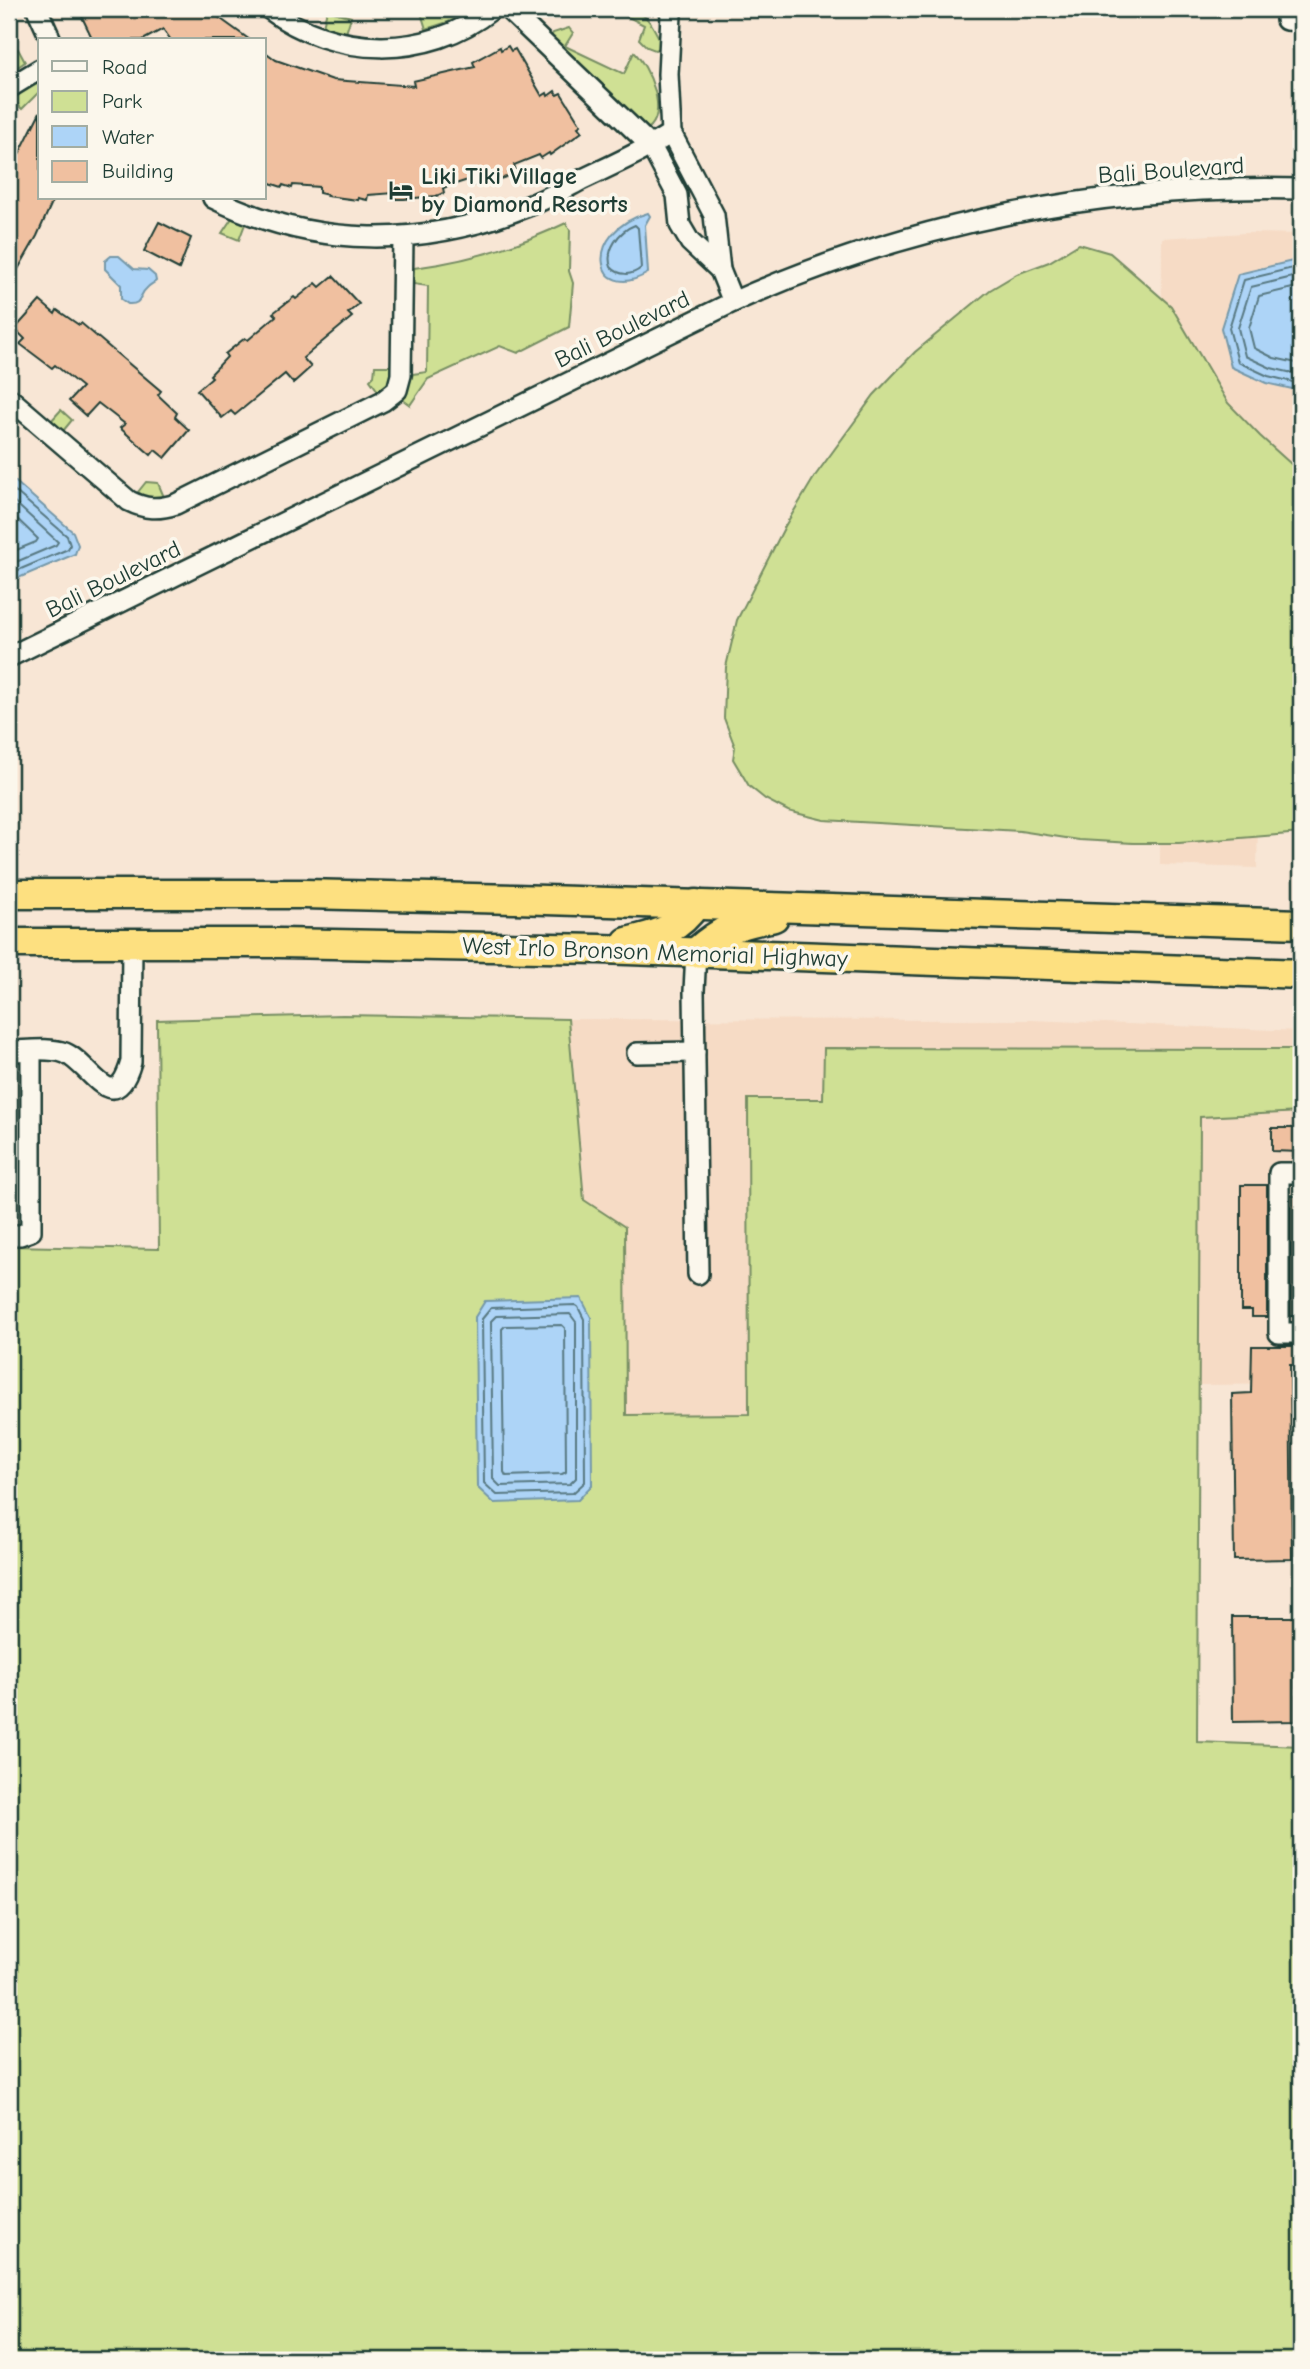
<svg xmlns="http://www.w3.org/2000/svg" width="1310" height="2369" font-family="'Comic Neue',sans-serif">
	<rect width="100%" height="100%" fill="#f8e6d5"/>
	<filter id="ink" filterUnits="userSpaceOnUse"><feTurbulence type="fractalNoise" baseFrequency=".0143" numOctaves="2"/><feDisplacementMap in="SourceGraphic" scale="14" xChannelSelector="R" yChannelSelector="G"/><feConvolveMatrix kernelMatrix="1 2 1 2 8 2 1 2 1" color-interpolation-filters="sRGB"/></filter>
	<g filter="url(#ink)">
		<g fill="#f6dbc5">
			<polygon points="1246,233 1301,234 1301,824 1258,823 1257,868 1160,865 1162,238"/>
			<polygon points="568,1019 1031,1020 1301,1031 1301,1049 824,1048 823,1099 748,1100 749,1414 626,1415 625,1227 584,1200"/>
			<polygon points="1301,1112 1301,1384 1198,1385 1200,1116"/>
		</g>
		<g fill="#cfe094" stroke="#778e64" stroke-width="2">
			<polygon points="432,9 464,9 467,13 451,21 426,29 421,13"/>
			<path d="M613,9C646,9 648,17 662,44V48L655,50L647,47L639,39L644,25Z"/>
			<polygon points="327,10 351,17 346,33 324,29 323,26"/>
			<path d="M569,28L573,33L565,46L624,74L634,52C649,67 669,112 648,129L644,128L550,38L553,33Z"/>
			<polygon points="18,49 25,62 9,73 9,54"/>
			<polygon points="37,80 40,91 22,109 12,99"/>
			<polygon points="232,218 245,224 239,240 222,233"/>
			<path d="M566,223L570,230L569,271L573,283L569,327L518,353L500,346L428,379L410,405L403,400L413,374L427,372L428,286L413,284L414,268C468,261 516,247 566,223Z"/>
			<polygon points="1079,244 1110,253 1171,306 1228,403 1260,436 1301,473 1301,833 1179,843 1133,843 1079,840 1020,831 824,820 788,811 765,799 749,786 733,759 735,747 724,718 726,667 737,620 785,526 815,476 874,395 915,352 990,290 1017,274 1049,262"/>
			<polygon points="375,366 392,366 389,383 381,391 378,391 370,380 374,376"/>
			<polygon points="61,410 72,420 63,431 51,421"/>
			<path d="M146,482L158,483L164,497C153,501 146,498 138,492Z"/>
			<polygon points="343,1015 568,1019 584,1200 625,1227 626,1415 749,1414 748,1099 823,1099 824,1048 1301,1049 1301,1112 1200,1117 1197,1742 1301,1746 1301,2360 9,2360 9,1246 159,1249 157,1020"/>
		</g>
		<g fill="#add4f7" stroke="#7498a9" stroke-width="2">
			<path d="M648,213L650,216L645,225L648,273C594,305 581,231 648,213Z"/>
			<path d="M111,256H119L134,269L148,270L155,276L156,281C153,284 149,285 147,288C138,295 143,305 128,304L121,299V285L105,269V261Z"/>
			<polygon points="1301,259 1301,391 1266,383 1231,367 1221,328 1238,274"/>
			<polygon points="9,476 73,532 78,545 75,554 9,582"/>
			<polygon points="581,1298 591,1317 592,1485 578,1500 494,1503 477,1487 475,1317 485,1301"/>
		</g>
		<g fill="none" stroke-linecap="round" stroke-linejoin="round">
			<g stroke="#587982" stroke-width="2">
				<path d="M635,225L638,228L641,268C632,276 619,276 611,267C605,250 619,231 635,225Z"/>
				<polyline points="1301,266 1244,280 1229,328 1238,362 1268,376 1301,384"/>
				<polyline points="1301,275 1251,287 1238,328 1245,356 1271,368 1301,375"/>
				<polyline points="1301,286 1259,296 1249,328 1254,348 1274,358 1301,364"/>
				<polyline points="9,486 67,536 70,545 68,549 9,574"/>
				<polyline points="9,497 58,542 56,545 9,565"/>
				<polyline points="9,511 38,539 36,542 9,553"/>
				<polygon points="575,1305 578,1307 584,1319 585,1482 573,1493 497,1495 484,1483 482,1319 491,1308"/>
				<polygon points="570,1314 576,1322 576,1478 570,1484 500,1486 493,1479 491,1321 496,1316"/>
				<polygon points="562,1325 565,1328 566,1472 562,1474 506,1476 504,1472 502,1329 505,1326"/>
			</g>
		</g>
		<g fill="#f0c0a0" stroke="#1f3d34" stroke-width="2">
			<polygon points="94,9 136,9 142,17 152,9 207,9 250,40 171,40 163,29 143,40 93,40 82,17"/>
			<polygon points="508,46 511,51 515,49 542,96 547,93 548,96 555,91 557,95 561,93 581,125 578,127 582,132 550,155 549,153 541,158 539,155 514,165 516,171 508,173 509,176 480,186 479,184 471,186 468,180 443,188 444,193 436,196 404,199 395,199 394,193 368,195 367,200 358,198 358,200 327,196 328,195 319,193 319,187 293,185 292,188 283,185 282,187 264,181 264,51 276,60 333,80 414,86 413,81 475,67 473,62 500,47 501,50"/>
			<polygon points="40,112 40,198 54,198 37,236 9,285 9,185 17,168 13,166"/>
			<polygon points="159,222 191,238 179,269 144,251"/>
			<polygon points="333,276 359,304 348,313 352,317 303,358 311,367 293,383 285,374 235,415 231,411 222,418 197,390 212,377 210,375 227,357 225,354 245,338 248,340 276,316 273,313 294,297 296,299 316,283 320,287"/>
			<polygon points="40,301 55,314 57,310 79,325 81,323 161,391 158,395 177,413 175,417 189,430 165,458 155,450 151,455 120,428 125,424 98,403 86,416 69,401 82,387 55,365 52,368 20,344 25,339 15,329"/>
			<polygon points="1272,1128 1301,1128 1301,1152 1272,1151"/>
			<polygon points="1241,1185 1267,1185 1267,1317 1252,1317 1252,1310 1241,1310"/>
			<rect x="1291" y="1196" width="10" height="120"/>
			<polygon points="1252,1346 1301,1346 1301,1365 1290,1365 1292,1559 1234,1560 1232,1394 1251,1393"/>
			<polygon points="1232,1617 1294,1617 1295,1721 1233,1722"/>
		</g>
		<g fill="none" stroke-linecap="round" stroke-linejoin="round">
			<g stroke="#1f3d34" stroke-width="24">
				<g id="minor">
					<polyline points="37,9 51,40"/>
					<path d="M269,9C334,58 427,61 492,9"/>
					<polyline points="508,9 651,146 677,195 680,225 690,242 720,270"/>
					<polyline points="669,9 671,15 668,74 671,133 714,215 720,270 733,302"/>
					<polyline points="1287,9 1286,20 1301,21"/>
					<polyline points="9,88 40,69"/>
					<path d="M213,198C315,249 423,248 528,206C547,199 564,189 581,180C612,165 643,152 671,133"/>
					<path d="M9,398L129,501C145,509 158,510 176,504L383,401L397,390L401,375L403,238"/>
					<path d="M9,657L733,302C912,222 1105,184 1301,189"/>
					<polyline points="696,952 694,991 698,1274"/>
					<path d="M9,1051C25,1051 49,1047 65,1053C90,1063 114,1121 131,1062L132,943"/>
					<polyline points="637,1053 695,1052"/>
					<polyline points="1301,1173 1279,1173 1279,1333 1301,1333"/>
					<polyline points="9,1235 20,1235 31,1231 31,1051"/>
				</g>
			</g>
			<g stroke="#1f3d34" stroke-width="33">
				<g id="highway">
					<polyline points="9,894 304,894 515,899 1301,924"/>
					<path d="M627,942C657,934 677,932 696,904"/>
					<polyline points="9,943 280,943 600,949 1301,974"/>
					<path d="M696,952C726,926 737,925 774,917"/>
				</g>
			</g>
			<use href="#minor" stroke="#fbf7ec" stroke-width="19"/>
			<use href="#highway" stroke="#fde080" stroke-width="28"/>
		</g>
	</g>
	<defs>
		<g id="hotel-bare" transform="scale(1.89)"><path d="M-6-4.5h1.5V1H6V5H4.5V3h-9V5H-6ZM-4 0a1.8 1.8 0 1 1 3.6 0ZM.5 0V-2.5h3Q6-2.5 6 0Z" fill="#1f3d34" stroke="#fbf7ec" stroke-width="2.5" paint-order="stroke"/></g>
	</defs>
	<g fill-rule="evenodd">
		<use href="#hotel-bare" x="401" y="190"/>
	</g>
	<g text-anchor="middle" dominant-baseline="central" stroke-width="7" stroke-linejoin="round" paint-order="stroke">
		<g font-size="24" fill="#1f3d34" stroke="#fbf7ec">
			<text transform="translate(1171 170) rotate(-4)">Bali Boulevard</text>
			<text transform="translate(622 329) rotate(-26)">Bali Boulevard</text>
			<text transform="translate(113 579) rotate(-26)">Bali Boulevard</text>
			<text transform="translate(655 952) rotate(2)">West Irlo Bronson Memorial Highway</text>
		</g>
		<g font-size="24" font-weight="bold" fill="#1f3d34" stroke="#fbf7ec" text-anchor="start">
			<text x="421" y="176">Liki Tiki Village<tspan x="421" dy="28">by Diamond Resorts</tspan></text>
		</g>
	</g>
	<rect width="1310" height="2369" fill="none" stroke="#fbf7ec" stroke-width="35"/>
	<rect x="18" y="18" width="1275" height="2334" fill="none" stroke="#1f3d34" stroke-width="2.5" filter="url(#ink)"/>
	<rect x="38" y="38" width="228" height="161" fill="#fbf7ec" stroke="#a3ada2" stroke-width="2"/>
	<rect x="52" y="61" width="35" height="10" fill="#fbf7ec" stroke="#a3ada2" stroke-width="2"/>
	<text x="102" y="74" font-size="21" fill="#1f3d34">Road</text>
	<rect x="52" y="91" width="35" height="21" fill="#cfe094" stroke="#a3ada2" stroke-width="2"/>
	<text x="102" y="108" font-size="21" fill="#1f3d34">Park</text>
	<rect x="52" y="126" width="35" height="21" fill="#add4f7" stroke="#a3ada2" stroke-width="2"/>
	<text x="102" y="144" font-size="21" fill="#1f3d34">Water</text>
	<rect x="52" y="161" width="35" height="21" fill="#f0c0a0" stroke="#a3ada2" stroke-width="2"/>
	<text x="102" y="178" font-size="21" fill="#1f3d34">Building</text>
</svg>
